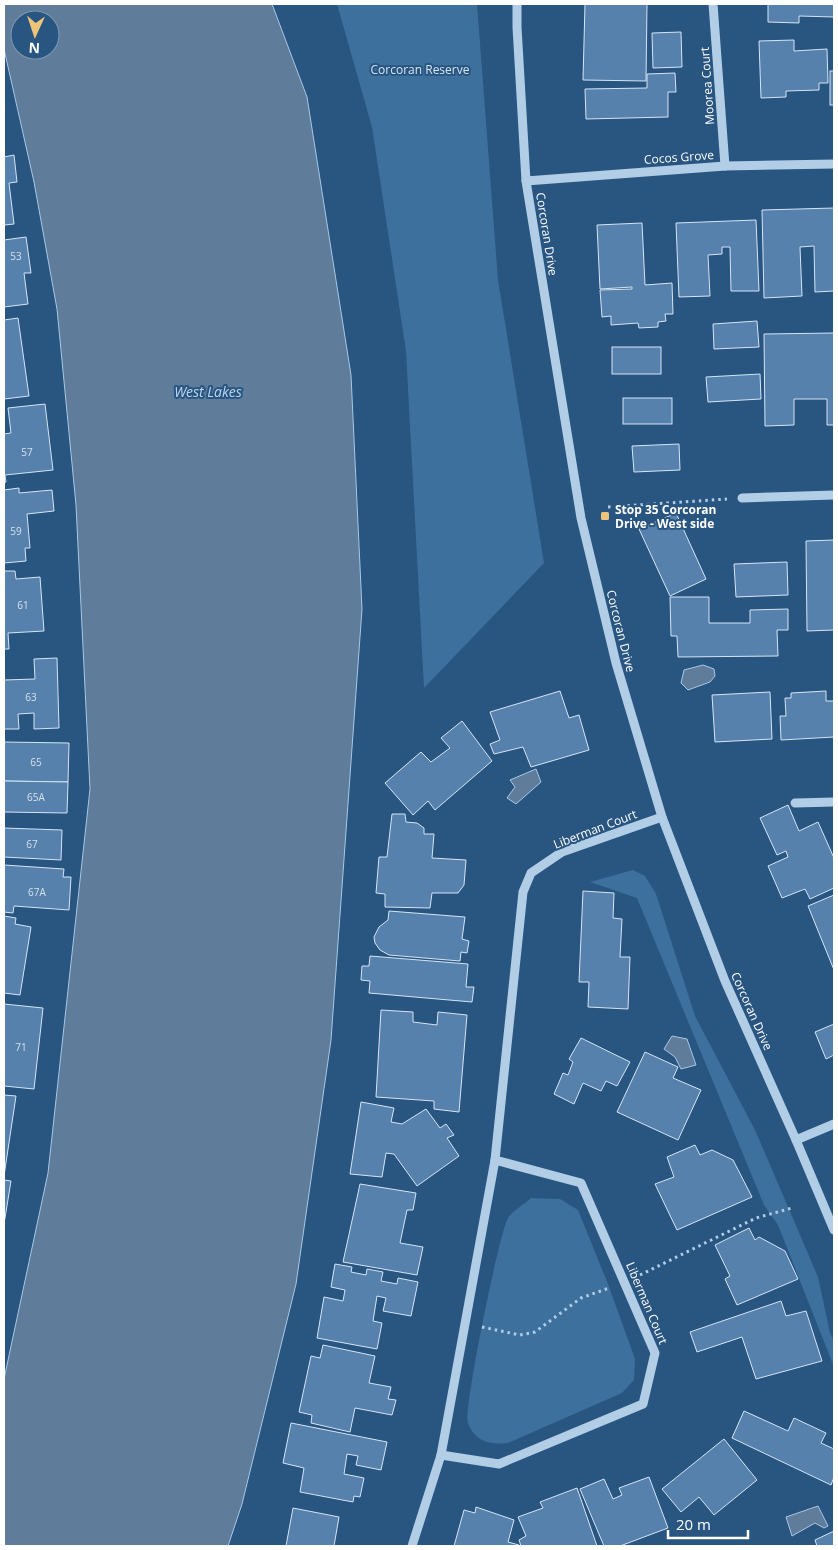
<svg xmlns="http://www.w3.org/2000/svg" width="838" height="1550" font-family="'Open Sans',sans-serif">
	<rect width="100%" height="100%" fill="#295581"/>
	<g fill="#3e709e">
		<polygon points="337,4 477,4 498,280 544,563 424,688 406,351 372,127"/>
		<polygon points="633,870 645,876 656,894 695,1016 755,1130 818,1277 830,1333 834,1341 834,1367 778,1225 764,1205 637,898 590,882"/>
		<path d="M531,1198L560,1199L578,1210L608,1284L635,1359L634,1380L622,1393L508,1443C491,1445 475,1442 468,1423C463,1411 499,1234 508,1218C512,1211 525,1204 531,1198Z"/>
	</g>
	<g fill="#5f7c9b" stroke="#a7c8e6" fill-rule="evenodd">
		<path d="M4,4H272L307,97L351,375L362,609L331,1040L296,1284L242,1504L228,1546H4V1379L48,1173L90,789L76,505L57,309L34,182L4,49ZM20,20H50V50H20Z"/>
		<polygon points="703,665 714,669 715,676 710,682 688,690 681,683 684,670"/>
		<polygon points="536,769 541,782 516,804 507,798 515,787 510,780"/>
		<polygon points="672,1036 687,1039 696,1065 681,1069 675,1057 664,1049"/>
		<polygon points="818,1506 828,1526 824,1528 815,1523 792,1536 786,1517"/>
	</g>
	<g fill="#5681ac" stroke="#d5e5f5">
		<polygon points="585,4 647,4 646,81 583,80"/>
		<polygon points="768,4 834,4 834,17 799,16 799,23 768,22"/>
		<polygon points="681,32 682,67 653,68 652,33"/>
		<polygon points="794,40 794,51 827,49 828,83 819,83 819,90 786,91 786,97 761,98 759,41"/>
		<rect x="830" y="71" width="4" height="34"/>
		<polygon points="675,73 676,92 668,92 668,117 586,119 585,89 647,88 647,74"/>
		<polygon points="14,155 17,182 9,183 14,224 4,225 4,157"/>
		<polygon points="834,208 834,291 815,292 814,246 800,247 802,296 764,298 762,210"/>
		<polygon points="756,220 759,291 731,291 730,247 722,247 722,254 708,255 710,296 679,297 676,223"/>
		<polygon points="642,223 645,285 672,283 673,314 665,314 666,321 658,322 658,327 639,328 638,323 611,325 611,316 602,317 600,290 632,289 632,287 600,289 597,225"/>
		<polygon points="26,237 31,273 24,273 28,304 4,307 4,240"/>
		<polygon points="18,318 29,396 4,399 4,320"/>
		<polygon points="757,321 759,347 714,349 713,324"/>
		<polygon points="834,333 834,425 827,425 827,399 794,399 794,425 765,426 764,334"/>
		<rect x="612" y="347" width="49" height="27"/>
		<polygon points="760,374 761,399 708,402 706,377"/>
		<rect x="623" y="398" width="49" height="26"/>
		<polygon points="45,404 53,470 5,475 6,482 4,483 4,434 11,433 8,408"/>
		<polygon points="679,444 680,470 634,472 632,446"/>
		<polygon points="19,488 19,493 52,490 54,511 27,514 30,548 25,548 26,561 4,563 4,490"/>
		<polygon points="676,513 706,579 670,596 639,529"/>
		<polygon points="834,540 834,630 807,631 806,541"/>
		<polygon points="787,562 788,595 736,597 734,564"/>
		<polygon points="4,571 15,571 16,579 40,577 44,631 8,633 9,649 4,649"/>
		<polygon points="670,597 709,597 709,623 750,623 750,610 788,609 788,630 777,630 778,656 678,657 677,636 671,636"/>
		<polygon points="57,658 59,728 34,729 34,713 18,714 19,729 4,729 4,680 35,679 34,659"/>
		<polygon points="560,691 569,718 579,715 589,750 531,767 523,747 494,754 490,744 500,740 490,712"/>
		<polygon points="826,691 826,701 834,701 834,737 781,740 780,716 786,716 785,698 791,698 791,693"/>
		<polygon points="770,692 772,739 715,742 712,695"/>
		<polygon points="462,721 492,761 435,810 428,801 413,815 385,783 421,752 431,762 450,748 441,738"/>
		<polygon points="4,742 69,743 68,782 4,781"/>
		<polygon points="4,781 68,782 67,813 4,812"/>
		<polygon points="788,805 799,831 818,822 834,858 834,888 810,899 805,889 782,898 768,866 788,857 786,851 777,855 760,818"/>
		<polygon points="392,814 405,814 406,822 417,823 424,828 424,834 434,834 432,858 466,860 464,885 458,893 432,893 430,908 385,907 385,894 376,893 379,857 387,857"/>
		<polygon points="4,828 62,830 61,860 4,857"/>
		<polygon points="4,865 64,869 63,877 71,877 69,910 14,906 13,913 4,912"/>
		<polygon points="583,891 614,893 613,918 622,919 620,957 630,957 628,1009 588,1007 589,982 579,982"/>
		<polygon points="834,895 834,970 808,906"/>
		<polygon points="389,911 465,917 462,939 469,941 467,953 461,952 460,961 389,955 380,950 375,943 374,937 379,927 388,920"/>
		<polygon points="4,916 16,918 15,924 31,927 20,995 4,993"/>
		<polygon points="370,956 468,964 466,987 474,987 472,1002 369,993 370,981 361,980 362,966 369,966"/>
		<polygon points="4,1004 43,1008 34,1089 4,1086"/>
		<polygon points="381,1010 413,1012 413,1022 437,1025 438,1012 467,1015 459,1112 434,1109 434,1101 376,1097"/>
		<polygon points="834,1024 834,1055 826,1059 815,1032"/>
		<polygon points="581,1038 630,1062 617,1086 606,1081 601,1091 583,1083 574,1104 554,1094 563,1073 568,1075 573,1062 569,1059"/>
		<polygon points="645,1052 678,1067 673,1078 701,1090 678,1140 617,1112"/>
		<polygon points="4,1095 16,1096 4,1176"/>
		<polygon points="361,1102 394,1108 391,1122 402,1124 426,1109 440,1128 446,1124 454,1135 447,1138 459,1156 417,1186 394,1154 386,1153 382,1177 350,1174"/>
		<polygon points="695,1145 700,1155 712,1150 733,1160 752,1197 677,1230 655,1184 674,1177 667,1157"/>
		<polygon points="4,1180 11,1181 4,1224"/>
		<polygon points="360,1184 416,1193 413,1210 407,1210 400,1243 423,1247 417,1275 343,1262"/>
		<polygon points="749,1228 755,1240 759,1237 785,1251 798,1279 737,1305 725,1279 730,1276 715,1245"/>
		<polygon points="335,1264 352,1267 351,1272 366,1275 367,1269 383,1272 381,1281 397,1284 398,1278 418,1282 411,1316 383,1311 386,1298 377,1296 373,1321 382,1323 377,1349 317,1338 324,1297 343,1301 345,1290 331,1287"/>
		<polygon points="781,1301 786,1316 806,1311 822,1361 756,1379 742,1337 697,1352 690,1332"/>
		<polygon points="323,1345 375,1356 369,1383 391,1387 388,1399 396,1400 392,1415 355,1408 350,1432 311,1423 312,1415 299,1412 311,1356 320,1358"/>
		<polygon points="744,1411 788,1431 794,1418 826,1433 821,1443 834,1449 834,1477 831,1485 732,1438"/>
		<polygon points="291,1423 387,1442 381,1470 356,1465 358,1456 347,1454 344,1474 364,1478 360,1497 354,1496 353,1502 300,1492 304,1468 283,1463"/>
		<polygon points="724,1439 757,1480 714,1515 699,1497 681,1512 662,1489"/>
		<polygon points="649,1477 668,1528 620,1546 604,1546 580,1489 604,1479 613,1499 622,1495 619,1488"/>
		<polygon points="577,1488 597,1546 521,1546 519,1540 526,1536 518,1517 543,1508 540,1502"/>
		<polygon points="476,1507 514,1520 508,1542 519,1545 519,1546 454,1546 464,1510 475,1513"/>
		<polygon points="293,1508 339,1517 334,1546 286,1546"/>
		<polygon points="834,1531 834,1546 817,1546 815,1540"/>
	</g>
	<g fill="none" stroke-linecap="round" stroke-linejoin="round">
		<g stroke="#b2cde6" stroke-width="3" stroke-dasharray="2.5 4" stroke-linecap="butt">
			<polyline points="608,507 727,499"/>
			<polyline points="640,1275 756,1218 792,1208"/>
			<polyline points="482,1327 520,1335 535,1332 581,1298 609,1288"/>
		</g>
		<g stroke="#b2cde6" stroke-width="9">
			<polyline points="517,4 517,27 526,181 581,518 616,663 662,817 725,981 796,1140 834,1230"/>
			<polyline points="713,4 725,166"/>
			<polyline points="526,181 725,166 834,164"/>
			<polyline points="742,498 834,495"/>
			<polyline points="795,803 834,802"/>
			<polyline points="796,1140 834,1124"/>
			<polyline points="441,1455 499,1464 643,1404 655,1353 581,1183 495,1160"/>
			<polyline points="412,1546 441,1455 495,1160 523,892 531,873 562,852 662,817"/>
		</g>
	</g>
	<rect fill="#ecc47a" stroke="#295581" stroke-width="2" x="600" y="511" width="10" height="10" rx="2.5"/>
	<g text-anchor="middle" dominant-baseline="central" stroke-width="4" stroke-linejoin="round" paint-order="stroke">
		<g font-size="10" fill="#d5e0ea">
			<text x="16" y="256">53</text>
			<text x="27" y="452">57</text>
			<text x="16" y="531">59</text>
			<text x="23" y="605">61</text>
			<text x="31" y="697">63</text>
			<text x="36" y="762">65</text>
			<text x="36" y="797">65A</text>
			<text x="32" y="844">67</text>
			<text x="37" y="892">67A</text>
			<text x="21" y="1047">71</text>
		</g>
		<g font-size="12" fill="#d5e5f5" stroke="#295581">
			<text x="420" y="69">Corcoran Reserve</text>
		</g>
		<g font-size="12" fill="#fff" stroke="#295581">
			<text transform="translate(707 86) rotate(-94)">Moorea Court</text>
			<text transform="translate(679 157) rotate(-4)">Cocos Grove</text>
			<text transform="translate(547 234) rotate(81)">Corcoran Drive</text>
			<text transform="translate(621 631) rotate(76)">Corcoran Drive</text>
			<text transform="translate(595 829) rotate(-21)">Liberman Court</text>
			<text transform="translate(752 1011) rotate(66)">Corcoran Drive</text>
			<text transform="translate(647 1303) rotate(67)">Liberman Court</text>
		</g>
		<g font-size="12" font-weight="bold" fill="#fff" stroke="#295581" text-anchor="start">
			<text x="615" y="509">Stop 35 Corcoran<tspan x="615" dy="14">Drive - West side</tspan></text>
		</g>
		<g font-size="14" font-style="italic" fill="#bed6ed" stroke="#295581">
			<text x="208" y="391">West Lakes</text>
		</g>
	</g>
	<rect width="838" height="1550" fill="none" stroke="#ffffff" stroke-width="10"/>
	<g transform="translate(35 35) rotate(183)"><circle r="24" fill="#295581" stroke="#7f99b3"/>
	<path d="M0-4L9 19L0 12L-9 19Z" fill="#ecc47a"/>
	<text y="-8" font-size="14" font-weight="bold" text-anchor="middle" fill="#ffffff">N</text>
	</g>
	<path d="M668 1530v8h80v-8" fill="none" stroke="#ffffff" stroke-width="2.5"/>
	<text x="676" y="1530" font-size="15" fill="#ffffff" stroke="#295581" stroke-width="4" paint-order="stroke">20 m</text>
</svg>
